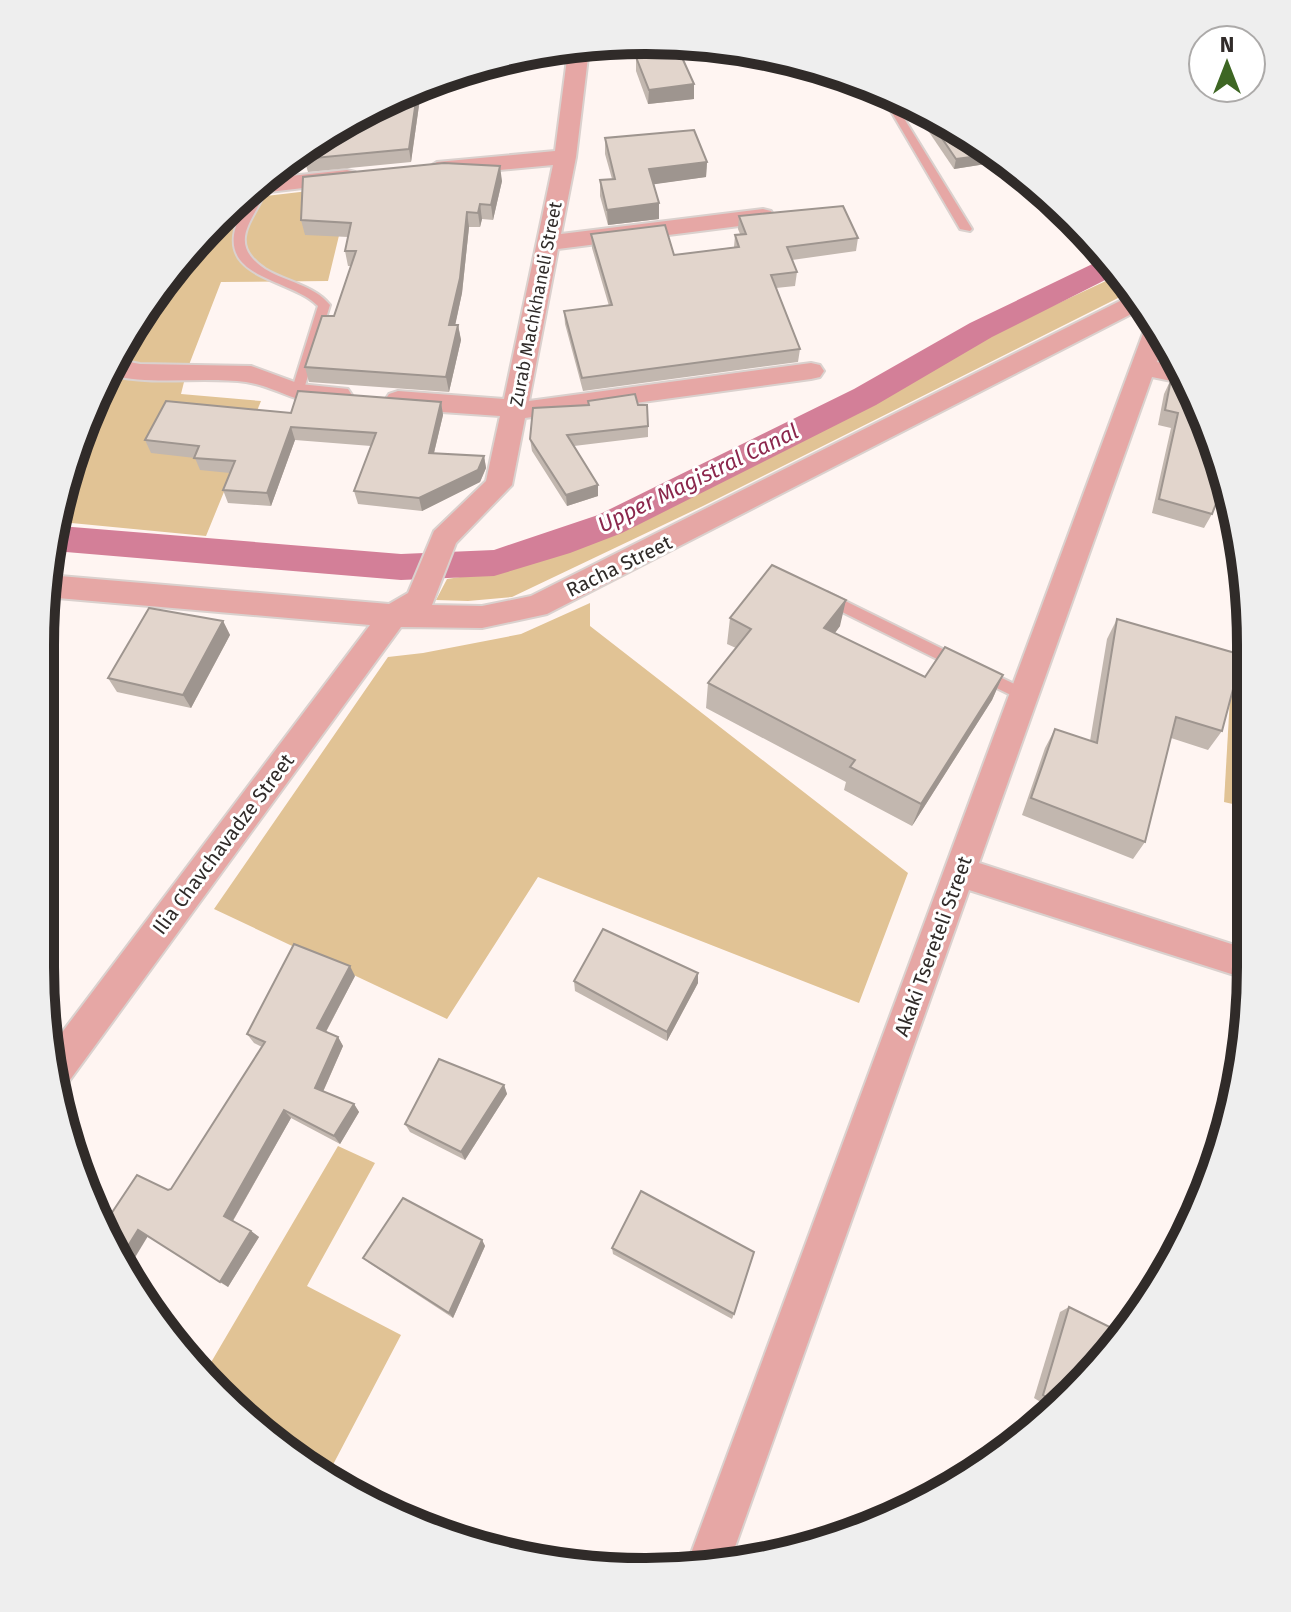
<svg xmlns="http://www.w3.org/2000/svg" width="1291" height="1612" font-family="'Fira Sans',sans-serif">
	<rect width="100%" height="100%" fill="#fff5f2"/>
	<g fill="#e1c395">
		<polygon points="277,165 266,196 351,186 328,281 221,282 187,370 181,394 261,401 206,536 61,522 86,414 191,246"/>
		<polygon points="1123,273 1134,290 703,506 512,597 468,601 436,600 447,579 514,569 637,521 997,332"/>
		<polygon points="1239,541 1250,606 1250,808 1224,802"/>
		<polygon points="590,603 590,626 908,873 859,1003 538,877 447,1019 214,909 388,657 423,653 521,634"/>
		<polygon points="338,1146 375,1163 307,1286 401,1335 326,1478 217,1394 203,1376"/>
	</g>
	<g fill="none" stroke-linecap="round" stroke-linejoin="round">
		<polygon fill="#d37f98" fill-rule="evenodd" points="1107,257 1121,272 992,337 876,405 622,533 570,553 494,576 401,580 54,551 60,526 401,554 494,550 598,515 854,389 970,323"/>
		<g stroke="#dad1ce" stroke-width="4">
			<g id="lane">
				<polygon points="878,89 889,94 972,229 970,231 960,229"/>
				<path d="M267,176C270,210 217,237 265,269C286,282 314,285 330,305L303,392L297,396L291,392L318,306C289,277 211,279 240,216C248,201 253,185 267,176Z"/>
				<polygon points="827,592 965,660 967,664 965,668 955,668 822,602 820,598 822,594"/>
				<polygon points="981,668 1029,691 1032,695 1029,699 1019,699 976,678 974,674"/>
			</g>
		</g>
		<g stroke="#dad1ce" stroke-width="4">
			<g id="street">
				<polygon points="613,42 662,43 652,49 588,57 576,157 561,234 763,209 771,211 774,216 771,221 763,223 558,249 529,401 811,363 820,365 824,371 820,377 811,379 525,418 512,485 456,543 432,605 482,606 531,596 1132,295 1136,293 1145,307 547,614 482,628 401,627 67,1084 56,1089 51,1047 370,625 46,597 44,596 48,575 389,604 408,593 434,531 486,481 500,416 398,409 389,406 385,400 389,394 398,391 504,399 553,165 437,176 426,169 437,162 555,151 567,59 482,69 474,66 488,61"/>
				<polygon points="347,170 355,172 358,177 355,182 260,193 251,189 262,179"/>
				<polygon points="1153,321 1165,340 1157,362 1182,367 1191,385 1152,377 979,863 1250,950 1250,980 969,890 730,1561 686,1567 1145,328"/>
				<path d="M119,360L140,364L251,366L300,384L348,389L352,395L348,401C306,413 281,387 246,382C201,376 155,386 110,375Z"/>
			</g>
		</g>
		<use href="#lane" fill="#e6a7a5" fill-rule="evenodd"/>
		<use href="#street" fill="#e6a7a5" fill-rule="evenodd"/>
	</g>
	<g fill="#c2b7af">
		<polygon points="636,57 694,99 648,104 636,71"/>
		<polygon points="421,91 411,162 308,172 304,159"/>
		<polygon points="910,104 948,121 995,154 992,163 954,169"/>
		<polygon points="605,138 707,162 706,177 653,184 659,203 659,219 608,225 600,196 600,180 612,179 605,154"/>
		<polygon points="502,181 493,220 482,219 480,227 469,227 462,293 455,325 458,325 461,340 449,392 309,382 305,367 334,316 351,266 348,266 345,251 348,237 305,235 301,220"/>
		<polygon points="739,216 858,238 856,251 792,260 797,272 795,286 776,288 800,349 798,362 583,391 565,324 564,311 609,306 592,248 591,234 674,255 734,247 735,235 740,234 738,229"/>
		<polygon points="1171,379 1212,514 1204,528 1152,513 1171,428 1158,425 1164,394"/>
		<polygon points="588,401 638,405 648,426 648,437 574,446 598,496 567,506 532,451 530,439 588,405"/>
		<polygon points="441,402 443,415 434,453 484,456 486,468 480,482 422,511 358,504 354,491 371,446 295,440 271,506 228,503 223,490 230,473 200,470 195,458 151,453 145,440 291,413"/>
		<polygon points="730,618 840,626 835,633 925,677 1003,675 992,700 912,826 844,790 846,782 706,708 708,683 736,648 727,644"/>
		<polygon points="1117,619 1222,731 1208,750 1171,738 1145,842 1133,859 1022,815 1045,748 1055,729 1090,741 1107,639"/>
		<polygon points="223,621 230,635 191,708 117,692 108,678"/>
		<polygon points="355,976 326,1032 338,1037 343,1046 323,1092 354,1104 359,1112 340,1144 291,1118 233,1221 251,1231 259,1237 228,1287 168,1190 171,1189 262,1047 254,1043 247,1034"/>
		<polygon points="574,981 698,983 667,1041 575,991"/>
		<polygon points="504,1085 507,1094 465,1160 410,1132 405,1124"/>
		<polygon points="482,1240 485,1246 453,1318 369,1263 363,1258"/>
		<polygon points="612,1248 734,1314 732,1319 613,1254"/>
		<polygon points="1069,1307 1126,1335 1055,1411 1034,1398 1060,1312"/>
	</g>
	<g fill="#9e958f">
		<polygon points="694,84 694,99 648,104 649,90"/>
		<polygon points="420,86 421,91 411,162 409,149 418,87"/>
		<polygon points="994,154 992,163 954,169 956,159"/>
		<polygon points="707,162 706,177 649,185 649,169"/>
		<polygon points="500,166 502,181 493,220 491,205"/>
		<polygon points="659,203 659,219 608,225 607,210"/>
		<polygon points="480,204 482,219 480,227 478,213"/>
		<polygon points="467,212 469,227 462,293 452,340 449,325"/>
		<polygon points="458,325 461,340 449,392 446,377"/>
		<polygon points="441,402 443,415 431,465 429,453"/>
		<polygon points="291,427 295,440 271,506 267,493"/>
		<polygon points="484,456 486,468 480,482 422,511 419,498"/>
		<polygon points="598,485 598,496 567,506 566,495"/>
		<polygon points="846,600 840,626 819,654 824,628"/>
		<polygon points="223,621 230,635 191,708 183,695"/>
		<polygon points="1003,675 992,700 912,826 921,804"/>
		<polygon points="350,966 355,976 323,1037 317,1028"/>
		<polygon points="698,973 698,983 667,1041 667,1032"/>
		<polygon points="338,1037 343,1046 321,1096 315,1088"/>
		<polygon points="504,1085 507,1094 465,1160 461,1152"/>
		<polygon points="354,1104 359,1112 340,1144 334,1136"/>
		<polygon points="284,1110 291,1118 232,1222 224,1216"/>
		<polygon points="138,1230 148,1236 125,1274 118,1262"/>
		<polygon points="251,1231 259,1237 228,1287 220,1282"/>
		<polygon points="482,1240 485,1246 453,1318 449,1313"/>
	</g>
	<g fill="#e2d5cc" stroke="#9e958f" stroke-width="2">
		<polygon points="680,53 694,84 649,90 636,57"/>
		<polygon points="418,87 409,149 304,159 305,148 377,103"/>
		<polygon points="922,109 948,121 994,154 956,159"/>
		<polygon points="694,130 707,162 649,169 659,203 607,210 600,180 615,179 605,138"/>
		<polygon points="444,163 500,166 491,205 480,204 478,213 467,212 460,278 449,325 458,325 446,377 305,367 322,316 334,316 356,251 345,251 351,223 301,220 303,177"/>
		<polygon points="843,206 858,238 787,247 797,272 771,275 800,349 582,378 564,311 612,305 591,234 665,225 674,255 739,247 735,235 746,234 739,216"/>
		<polygon points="1171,379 1191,384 1226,478 1212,514 1159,499 1178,413 1165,410"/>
		<polygon points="298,391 441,402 429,453 484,456 478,470 419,498 354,491 376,433 291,427 267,493 223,490 235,461 194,458 199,446 145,440 166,401 291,413"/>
		<polygon points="635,394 638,405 647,405 648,426 567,435 598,485 566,495 530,439 533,408 589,405 588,401"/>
		<polygon points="772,565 846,600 824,628 925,677 945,647 1003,675 921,804 850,767 855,760 708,683 751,629 730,618"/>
		<polygon points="149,608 223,621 183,695 108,678"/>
		<polygon points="1117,619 1242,655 1222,731 1176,717 1145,842 1031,798 1055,729 1097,743"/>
		<polygon points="603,929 698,973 667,1032 574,981"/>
		<polygon points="294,944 350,966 317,1028 338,1037 315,1088 354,1104 334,1136 284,1110 224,1216 251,1231 220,1282 138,1230 118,1262 103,1226 137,1175 168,1190 171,1189 265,1042 247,1034"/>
		<polygon points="439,1059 504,1085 461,1152 405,1124"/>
		<polygon points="641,1191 754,1252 734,1314 612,1248"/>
		<polygon points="403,1198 482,1240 449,1313 363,1258"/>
		<polygon points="1069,1307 1126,1335 1060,1405 1043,1395"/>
	</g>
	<g text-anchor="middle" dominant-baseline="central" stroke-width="6" stroke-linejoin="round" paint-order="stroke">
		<g font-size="18" fill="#302b29" stroke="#fff">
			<text transform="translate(536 304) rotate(-79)">Zurab Machkhaneli Street</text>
		</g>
		<g font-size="20" fill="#302b29" stroke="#fff">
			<text transform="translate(619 566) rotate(-26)">Racha Street</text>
			<text transform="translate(223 844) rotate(-53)">Ilia Chavchavadze Street</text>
			<text transform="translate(933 946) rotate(-70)">Akaki Tsereteli Street</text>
		</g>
		<g font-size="22" font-style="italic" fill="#8b274d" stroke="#fff">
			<text transform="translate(698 478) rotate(-26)">Upper Magistral Canal</text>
		</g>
	</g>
	<path d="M0 0H1291V1612H0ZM645 54H646A591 591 0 0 1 1237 645V967A591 591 0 0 1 646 1558H645A591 591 0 0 1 54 967V645A591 591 0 0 1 645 54Z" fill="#eee" fill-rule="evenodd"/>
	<path fill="none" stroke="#302b29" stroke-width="10" d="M645 54H646A591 591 0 0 1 1237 645V967A591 591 0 0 1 646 1558H645A591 591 0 0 1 54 967V645A591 591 0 0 1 645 54Z"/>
	<g transform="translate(1227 64)"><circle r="38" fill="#ffffff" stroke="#acaaa9" stroke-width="2"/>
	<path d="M0-6L14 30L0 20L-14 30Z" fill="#3d6623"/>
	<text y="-12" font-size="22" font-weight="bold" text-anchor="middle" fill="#302b29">N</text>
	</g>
</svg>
